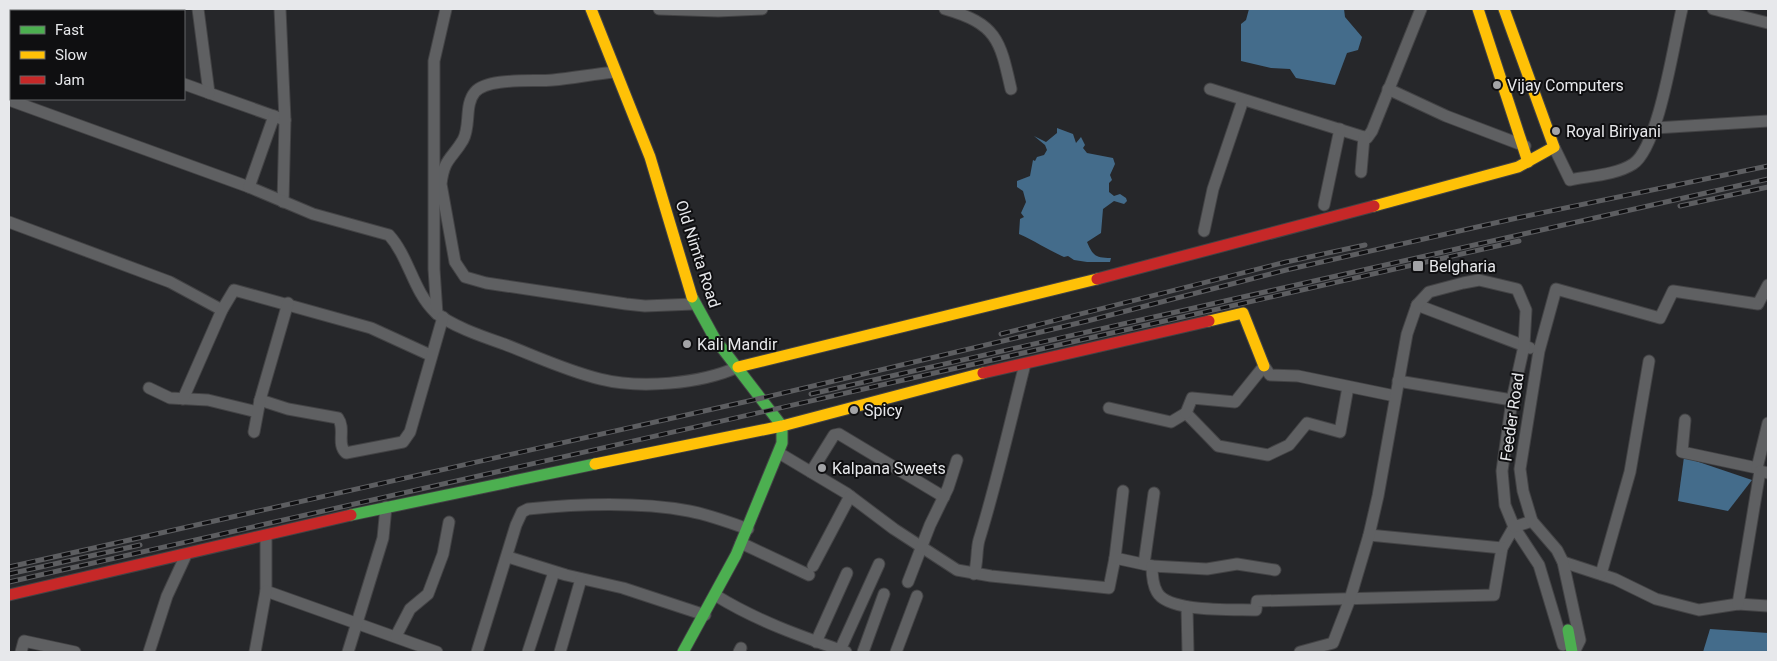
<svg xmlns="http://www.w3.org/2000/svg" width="1777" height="661" font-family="Roboto,sans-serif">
	<rect width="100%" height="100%" fill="#26272a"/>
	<g fill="#446c8b">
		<polygon points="1249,9 1344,9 1345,17 1362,37 1358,50 1347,53 1335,85 1296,78 1290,69 1271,68 1241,61 1241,24 1246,20"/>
		<path d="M1057,128L1073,134L1076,143L1081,137L1085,145L1083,148L1087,153L1113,158L1115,164L1110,175L1112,180L1109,183V192L1114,196L1120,194L1126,198L1127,201L1124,204L1114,201L1103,209L1101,233L1087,242C1093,256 1096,258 1111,258L1110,262H1087L1074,260L1068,256L1064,257C1048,250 1035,241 1019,234L1020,219L1024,217L1021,213L1026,202L1023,191L1017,187V181L1030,176L1033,160L1035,161L1037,157L1044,155L1047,150L1045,145L1034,136L1046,142L1057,133Z"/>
		<polygon points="1684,457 1752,480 1728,511 1678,501"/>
		<polygon points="1710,629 1768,633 1768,652 1703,652"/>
	</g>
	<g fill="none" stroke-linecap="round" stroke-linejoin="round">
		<g stroke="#434345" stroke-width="13">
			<g id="street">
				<polyline points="198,9 209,93 285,120"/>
				<polyline points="280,9 285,120 283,202"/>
				<polyline points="659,9 718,11 762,9"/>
				<path d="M945,9C997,24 1000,40 1011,89"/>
				<polyline points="1713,9 1768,23"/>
				<polyline points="9,26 11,27"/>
				<path d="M615,72C594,74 574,78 553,80C534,82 488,77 475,92C464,105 471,126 463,140C452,159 444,158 441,184L455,262L465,277L486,283L626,304L645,306L694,304"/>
				<polyline points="184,84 209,93"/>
				<polyline points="1210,89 1367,138 1372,131 1421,9"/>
				<polyline points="1388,89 1446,116 1525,146"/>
				<path d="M9,100L249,187L313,214L389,235C409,257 413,291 435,312C451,326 484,337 504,344C535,356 567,371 600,379C640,389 700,384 738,367"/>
				<polyline points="1655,128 1768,121"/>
				<path d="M1554,147L1570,180C1589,176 1616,175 1633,164C1659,147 1674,41 1682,9"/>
				<polyline points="1361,172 1364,137"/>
				<polyline points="249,187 274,116"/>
				<polyline points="1324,205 1340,129"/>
				<polyline points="9,222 170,282 222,310"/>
				<polyline points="1204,231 1213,189 1243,100"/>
				<polyline points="1417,305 1530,348"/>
				<polyline points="437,314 434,269 434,61 446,9"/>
				<polyline points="1398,381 1512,400"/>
				<polyline points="149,388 170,398 208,400 257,412"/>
				<polyline points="183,399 222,310 234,290 371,328 430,355"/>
				<path d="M260,400L288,409L338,418C346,429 336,444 346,453L403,442L410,432L443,317"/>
				<polyline points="1109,408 1171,422 1186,413 1218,446 1268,455 1289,445 1307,423 1340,432 1348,387"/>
				<polyline points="1186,413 1192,398 1235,402 1264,366 1270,375 1298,376 1395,396"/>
				<polyline points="1685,420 1682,452 1757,468 1760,471"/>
				<polyline points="254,432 260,400 288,303"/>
				<path d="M779,453L846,493L894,529L957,570L991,576L1109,588L1115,558L1152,566C1152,574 1153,585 1157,592C1168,613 1235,609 1256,610L1257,601L1494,595L1502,548L1514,527L1539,565L1563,645"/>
				<polyline points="1757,468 1768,423"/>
				<polyline points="811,472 834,435 839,434 944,497"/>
				<polyline points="1369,535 1502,548"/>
				<polyline points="266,536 266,591 437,652"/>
				<polyline points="741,543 809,575"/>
				<polyline points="508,557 566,575 623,588 705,615"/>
				<polyline points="1115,558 1123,491"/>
				<polyline points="1563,562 1615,579 1656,599 1699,610 1738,604 1768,606"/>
				<polyline points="1144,564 1154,493"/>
				<polyline points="813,566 850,496"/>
				<polyline points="1152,566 1207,569 1237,564 1275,570"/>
				<path d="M974,574C978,562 976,551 979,540C997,482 1010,423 1025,364"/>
				<polyline points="1601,574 1630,472 1649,361"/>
				<polyline points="908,582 930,525 948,488 957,460"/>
				<path d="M715,595C757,621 800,636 846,652"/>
				<polyline points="1738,604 1760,471 1768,473"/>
				<polyline points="1187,607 1188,652"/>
				<polyline points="396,636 410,609 428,594 443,554 449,522"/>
				<polyline points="816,642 847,573"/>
				<polyline points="840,650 879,564"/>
				<polyline points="21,652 24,641 75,652"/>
				<polyline points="149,652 167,596 186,555"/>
				<polyline points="255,652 266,591"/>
				<polyline points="348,652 383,538 386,507"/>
				<path d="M477,652L516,525L522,512L528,509C578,504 640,502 689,511C710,515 729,522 748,529"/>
				<polyline points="528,652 554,572"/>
				<polyline points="560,652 581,579"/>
				<polyline points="739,652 741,648"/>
				<polyline points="863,652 884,594"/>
				<polyline points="896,652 917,596"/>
				<polyline points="1300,652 1333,643 1350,599 1369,535 1378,496 1407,334 1417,305 1429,292 1463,283 1479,280 1517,289 1526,310 1524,346 1512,400 1502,471 1505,505 1514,527 1532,521"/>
				<polyline points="1574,652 1580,640 1563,562 1557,550 1532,521 1523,491 1520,469 1539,351 1556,289 1660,318 1673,291 1758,304 1768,285"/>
			</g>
		</g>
		<g stroke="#434345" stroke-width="13">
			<g id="fast">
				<polyline points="351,515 595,464"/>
				<polyline points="1568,630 1572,652"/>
				<polyline points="683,652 736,555 782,443 782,426 715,339 692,297"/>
			</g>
		</g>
		<g stroke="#434345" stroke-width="13">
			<g id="slow">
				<polyline points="591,9 650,157 692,297"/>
				<polyline points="1478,9 1528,162"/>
				<polyline points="1374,206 1518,167 1554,147 1504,9"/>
				<polyline points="1209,321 1243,313 1264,366"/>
				<polyline points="738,367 1097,279"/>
				<polyline points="595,464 782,426 983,373"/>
			</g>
		</g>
		<g stroke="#434345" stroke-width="13">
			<g id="jam">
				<polyline points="1097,279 1374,206"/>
				<polyline points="983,373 1209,321"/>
				<polyline points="9,595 351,515"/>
			</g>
		</g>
		<use href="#street" stroke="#5f6062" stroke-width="11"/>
		<use href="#fast" stroke="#4caf50" stroke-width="11"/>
		<use href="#slow" stroke="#ffc107" stroke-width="11"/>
		<use href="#jam" stroke="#c62828" stroke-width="11"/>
		<g stroke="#5d5e61" stroke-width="5">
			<g id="rail">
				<polyline points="1680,206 1768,187"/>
				<polyline points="1001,334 1286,262 1365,245"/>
				<polyline points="811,394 1768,179"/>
				<polyline points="9,567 762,398 1087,321 1286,270 1517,218 1768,166"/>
				<polyline points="9,574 140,545"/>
				<polyline points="9,582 1519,241"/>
			</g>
		</g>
		<use href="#rail" stroke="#0f0f11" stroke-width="3" stroke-dasharray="9" stroke-linecap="butt"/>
	</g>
	<g fill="#a3a4a7" stroke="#0f0f11" stroke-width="2">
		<circle cx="1497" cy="85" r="5"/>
		<circle cx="1556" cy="131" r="5"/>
		<rect x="1412" y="260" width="12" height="12" rx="2.5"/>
		<circle cx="687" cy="344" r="5"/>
		<circle cx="854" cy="410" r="5"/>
		<circle cx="822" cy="468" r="5"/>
	</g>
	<g text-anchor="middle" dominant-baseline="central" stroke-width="4" stroke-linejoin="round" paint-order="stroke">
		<g font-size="16" fill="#e7e8eb" stroke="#0f0f11" text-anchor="start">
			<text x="1507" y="85">Vijay Computers</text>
			<text x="1566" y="131">Royal Biriyani</text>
			<text x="1429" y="266">Belgharia</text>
			<text x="697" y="344">Kali Mandir</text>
			<text x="864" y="410">Spicy</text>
			<text x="832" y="468">Kalpana Sweets</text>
		</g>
		<g font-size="16" fill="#e7e8eb" stroke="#0f0f11">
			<text transform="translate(698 254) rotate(72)">Old Nimta Road</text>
			<text transform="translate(1512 417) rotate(-82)">Feeder Road</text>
		</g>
	</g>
	<rect width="1777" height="661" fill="none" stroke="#e7e8eb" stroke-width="20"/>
	<rect x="10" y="10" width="175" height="90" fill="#0f0f11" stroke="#656668"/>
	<rect x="20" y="26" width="25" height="8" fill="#4caf50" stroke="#656668"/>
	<text x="55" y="35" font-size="15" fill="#e7e8eb">Fast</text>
	<rect x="20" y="51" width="25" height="8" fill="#ffc107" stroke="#656668"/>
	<text x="55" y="60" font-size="15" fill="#e7e8eb">Slow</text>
	<rect x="20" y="76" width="25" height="8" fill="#c62828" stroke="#656668"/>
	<text x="55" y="85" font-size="15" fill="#e7e8eb">Jam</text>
</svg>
